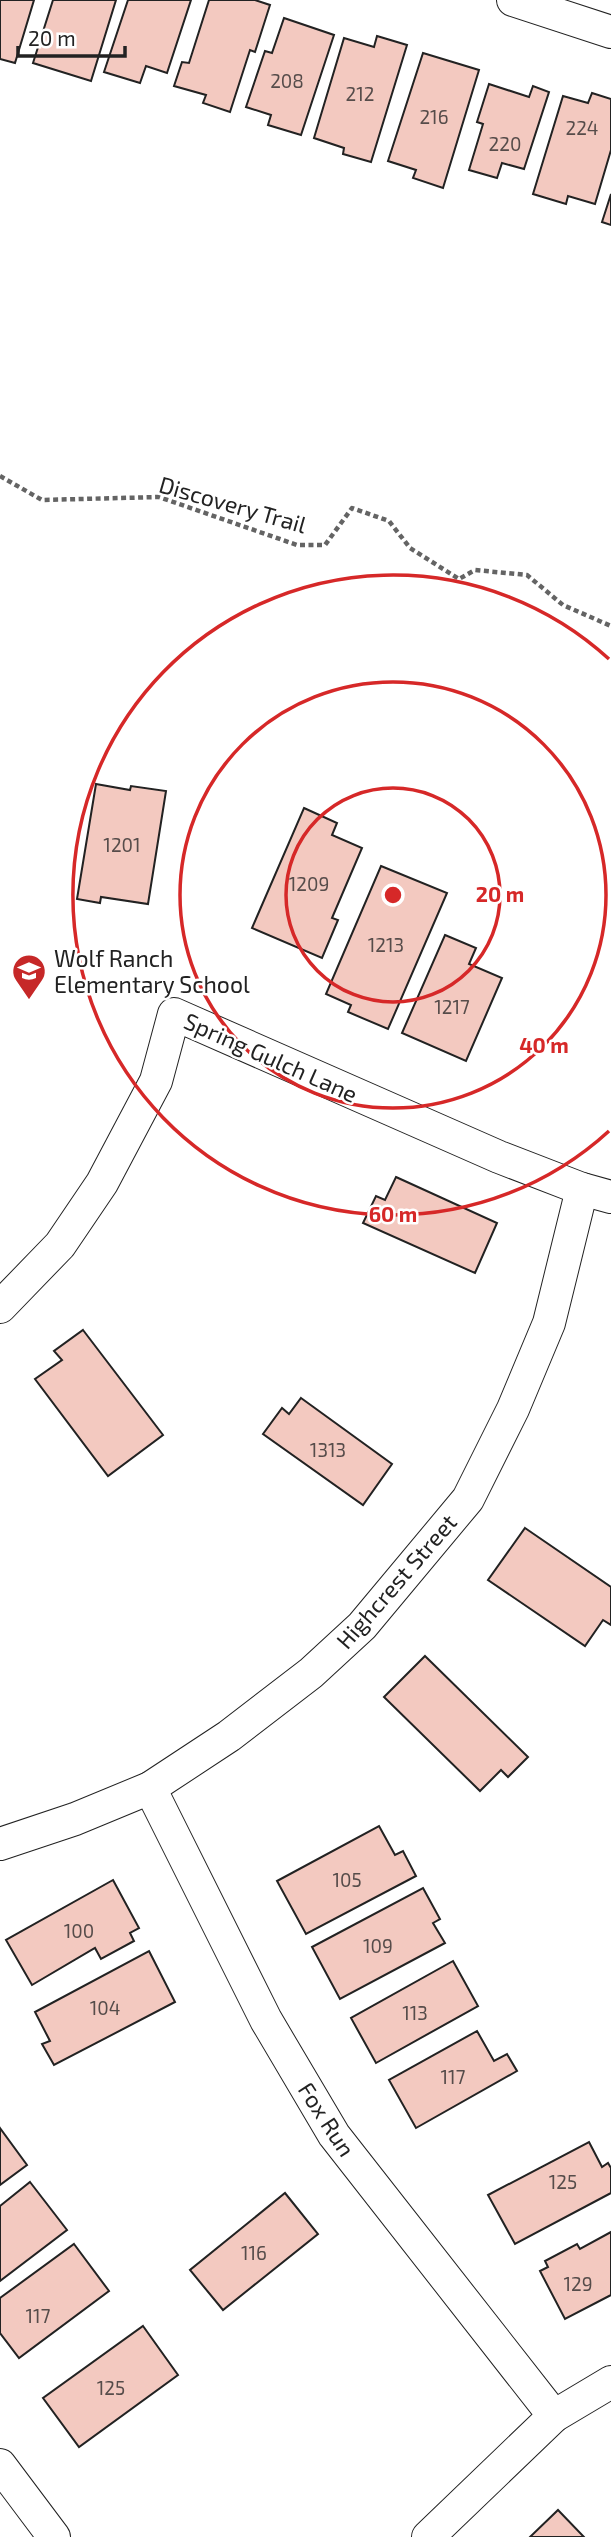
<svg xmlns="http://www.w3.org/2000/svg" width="611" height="2537" font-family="'Exo 2',sans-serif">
	<rect width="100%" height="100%" fill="#fff"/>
	<g fill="#f3c9c0" stroke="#222" stroke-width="2">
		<polygon points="0,0 34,0 15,63 0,59"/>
		<polygon points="53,0 116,0 91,81 33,63"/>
		<polygon points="128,0 191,0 167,73 146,66 140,83 104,72"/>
		<polygon points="209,0 255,0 270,5 255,52 250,50 230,112 203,103 206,95 174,86 182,62 189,63"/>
		<polygon points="284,18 334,35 301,135 268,125 271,115 246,107 265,51 272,53"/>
		<polygon points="377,36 407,45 371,162 343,154 344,148 314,138 344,38 374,47"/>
		<polygon points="423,53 479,70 443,188 413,178 416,170 388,161"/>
		<polygon points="489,84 529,97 533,86 549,92 524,169 502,163 497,178 469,170 483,124 477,122"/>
		<polygon points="592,93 611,99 611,150 595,204 568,196 566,204 533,194 563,96 588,103"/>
		<polygon points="611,194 611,225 602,222"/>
		<polygon points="96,784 130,790 131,786 166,791 148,904 101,897 100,903 77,899"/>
		<polygon points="304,808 337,823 332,835 362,848 332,918 338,920 322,958 252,928"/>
		<polygon points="381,866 447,893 388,1029 348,1012 351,1005 326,994"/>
		<polygon points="445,935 476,948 469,964 502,978 466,1061 402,1033"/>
		<polygon points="396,1177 497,1223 475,1273 363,1223 376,1196 385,1200"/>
		<polygon points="83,1330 163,1435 108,1476 35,1379 62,1360 54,1351"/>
		<polygon points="301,1398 392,1464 363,1505 263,1434 282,1408 289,1414"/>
		<polygon points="525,1528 611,1587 611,1625 603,1620 585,1646 488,1580"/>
		<polygon points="425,1656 528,1757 508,1777 501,1770 480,1791 384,1697"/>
		<polygon points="379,1826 395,1855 403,1851 416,1876 306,1934 277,1881"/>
		<polygon points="113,1880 139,1928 130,1933 134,1941 101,1959 95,1948 32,1985 6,1940"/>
		<polygon points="423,1888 440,1919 433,1923 445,1943 340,1999 312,1947"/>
		<polygon points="149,1951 175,2002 54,2065 42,2044 50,2041 35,2012"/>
		<polygon points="453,1961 478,2006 376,2063 351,2018"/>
		<polygon points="477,2031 494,2061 507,2054 517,2071 416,2128 389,2080"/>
		<polygon points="0,2128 27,2165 0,2185"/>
		<polygon points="589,2142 602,2167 608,2163 611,2168 611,2193 515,2244 488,2195"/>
		<polygon points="30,2182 67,2230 0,2281 0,2206"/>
		<polygon points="285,2193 318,2234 223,2310 190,2270"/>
		<polygon points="611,2232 611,2295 565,2319 540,2271 548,2267 545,2261 577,2244 580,2249"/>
		<polygon points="74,2244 109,2291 19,2358 0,2333 0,2298"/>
		<polygon points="143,2326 178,2375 79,2447 43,2398"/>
		<polygon points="558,2510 584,2537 530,2537"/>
	</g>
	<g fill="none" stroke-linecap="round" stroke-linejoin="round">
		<g stroke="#222" stroke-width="34">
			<g id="minor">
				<polyline points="513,0 611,32"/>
				<polyline points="0,1307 60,1245 102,1183 156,1081 174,1014 499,1157 582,1189 611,1197"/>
				<polyline points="150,1788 266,2020 334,2135 554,2416"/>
				<polyline points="0,1844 75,1819 150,1788 229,1736 311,1673 362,1626 468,1499 513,1409 549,1323 582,1189"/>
				<polyline points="0,2465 54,2537"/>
				<polyline points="428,2537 554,2416 611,2382"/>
			</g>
		</g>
		<polyline stroke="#646464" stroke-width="4.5" stroke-dasharray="5 3.5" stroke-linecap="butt" points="0,476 42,500 159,497 297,545 325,545 352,508 389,521 410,548 459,579 475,570 527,575 563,605 611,626"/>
		<use href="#minor" stroke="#fff" stroke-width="32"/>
	</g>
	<g fill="none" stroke="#d62828" stroke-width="3.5">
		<circle cx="393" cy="895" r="107"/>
		<circle cx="393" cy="895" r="213"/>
		<path d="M609 1131A320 320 0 1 1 609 659"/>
	</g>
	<defs>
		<g id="school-pin" transform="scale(1.75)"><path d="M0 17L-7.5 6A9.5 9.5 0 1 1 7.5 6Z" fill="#c62828" stroke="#fff"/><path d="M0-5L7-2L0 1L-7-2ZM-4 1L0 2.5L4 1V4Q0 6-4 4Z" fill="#fff"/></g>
	</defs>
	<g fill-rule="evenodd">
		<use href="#school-pin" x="29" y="971"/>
	</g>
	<g text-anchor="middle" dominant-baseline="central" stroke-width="5" stroke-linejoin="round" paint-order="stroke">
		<g font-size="19" fill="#564c4a">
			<text x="287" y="80">208</text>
			<text x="360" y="93">212</text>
			<text x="434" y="116">216</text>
			<text x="582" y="127">224</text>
			<text x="505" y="143">220</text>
			<text x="122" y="844">1201</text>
			<text x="309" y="883">1209</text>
			<text x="386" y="944">1213</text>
			<text x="452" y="1006">1217</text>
			<text x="328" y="1449">1313</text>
			<text x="347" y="1879">105</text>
			<text x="79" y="1930">100</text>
			<text x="378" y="1945">109</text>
			<text x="105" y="2007">104</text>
			<text x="415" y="2012">113</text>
			<text x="453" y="2076">117</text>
			<text x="563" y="2181">125</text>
			<text x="254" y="2252">116</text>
			<text x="578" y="2283">129</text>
			<text x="38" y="2315">117</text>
			<text x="111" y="2387">125</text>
		</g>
		<g font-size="23" fill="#222" stroke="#fff">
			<text transform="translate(233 504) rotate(16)">Discovery Trail</text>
			<text transform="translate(271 1057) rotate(24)">Spring Gulch Lane</text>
			<text transform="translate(396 1581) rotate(-49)">Highcrest Street</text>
			<text transform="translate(327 2119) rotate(57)">Fox Run</text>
		</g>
		<g font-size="23" fill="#222" stroke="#fff" text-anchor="start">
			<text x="54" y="958">Wolf Ranch<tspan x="54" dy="26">Elementary School</tspan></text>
		</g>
	</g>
	<circle cx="393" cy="895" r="10" fill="#d62828" stroke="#fff" stroke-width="3.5"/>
	<g font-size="21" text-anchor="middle" font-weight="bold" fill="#d62828" stroke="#fff" stroke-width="5" stroke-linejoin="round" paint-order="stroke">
		<text x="500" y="902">20 m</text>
		<text x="544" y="1053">40 m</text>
		<text x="393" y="1222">60 m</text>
	</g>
	<path d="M18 46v10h107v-10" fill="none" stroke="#222222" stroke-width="3.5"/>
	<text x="28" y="46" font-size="21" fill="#222222" stroke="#ffffff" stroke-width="5" paint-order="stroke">20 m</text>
</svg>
